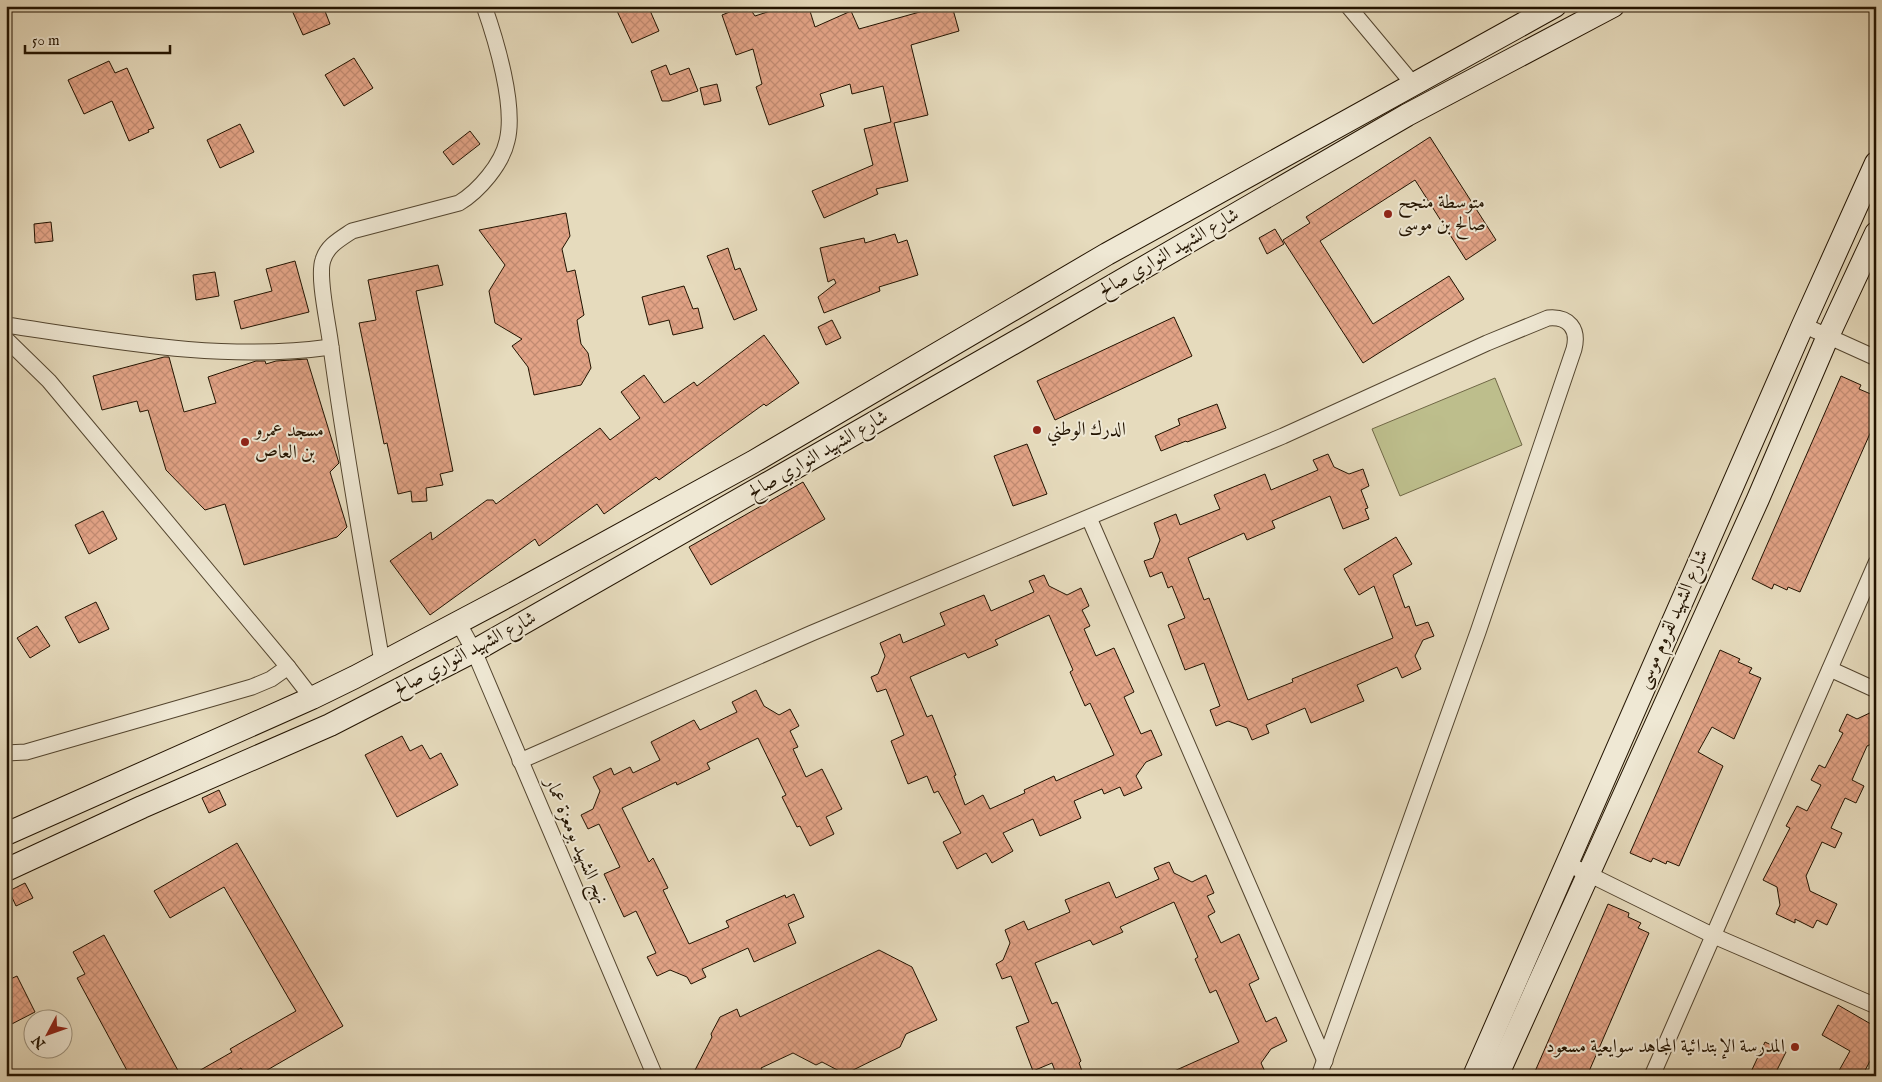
<svg xmlns="http://www.w3.org/2000/svg" width="1882" height="1082" font-family="'IM FELL English',Amiri,serif">
	<defs>
		<pattern id="building-cross-hatch" width="8" height="8" patternUnits="userSpaceOnUse" patternTransform="scale(1.25)"><rect width="8" height="8" fill="#e2a386"/><path d="M0 0l8 8M0 8l8-8" fill="none" stroke="#c28b72"/></pattern>
	</defs>
	<rect width="100%" height="100%" fill="#e6dbbd"/>
	<filter id="stains"><feTurbulence type="fractalNoise" baseFrequency=".004" numOctaves="4"/><feColorMatrix values="0 0 0 0 .2 0 0 0 0 .09 0 0 0 0 .02 0 0 0 .5 -.17"/></filter>
	<radialGradient id="worn" r=".72"><stop offset=".6" stop-color="#630" stop-opacity="0"/><stop offset="1" stop-color="#630" stop-opacity=".3"/></radialGradient>
	<polygon fill="#bdbe8c" stroke="#706846" points="1495,378 1522,445 1400,496 1372,429"/>
	<g fill="url(#building-cross-hatch)" stroke="#221300" fill-rule="evenodd">
		<polygon points="290,6 323,6 330,24 303,35"/>
		<polygon points="627,6 648,6 659,31 632,43 617,11"/>
		<polygon points="729,6 748,6 755,16 786,6 795,6 796,12 809,8 815,27 851,11 859,29 941,6 952,6 959,31 911,45 928,115 894,123 908,181 876,189 878,194 824,218 812,191 873,165 864,129 891,122 883,86 852,94 850,84 820,94 824,106 769,125 756,87 762,84 753,49 736,55 722,15 732,11"/>
		<polygon points="354,58 373,88 344,106 325,75"/>
		<polygon points="109,61 115,73 127,68 154,128 148,130 149,132 129,141 112,101 84,114 68,80"/>
		<polygon points="666,65 670,75 689,68 698,91 669,101 662,101 651,71"/>
		<polygon points="717,84 721,101 704,105 700,88"/>
		<polygon points="240,124 254,152 220,168 207,140"/>
		<polygon points="470,131 480,144 453,165 443,152"/>
		<polygon points="1430,137 1496,240 1466,260 1415,180 1320,241 1373,324 1449,276 1464,299 1363,363 1283,240 1310,223 1306,217"/>
		<polygon points="566,213 570,236 562,249 567,272 575,270 584,315 577,320 581,344 588,353 591,368 581,385 534,395 528,367 512,346 522,339 495,323 489,291 505,265 479,230"/>
		<polygon points="51,222 53,241 35,243 34,224"/>
		<polygon points="1275,229 1284,244 1267,254 1259,238"/>
		<polygon points="895,234 898,243 907,240 918,275 879,287 880,291 824,313 818,297 836,283 834,279 828,282 820,248 864,238 865,243"/>
		<polygon points="728,248 735,270 740,268 757,310 734,320 707,256"/>
		<polygon points="295,261 309,312 241,329 234,301 272,291 266,269"/>
		<polygon points="438,265 443,285 416,291 453,471 440,474 443,485 426,488 427,501 412,502 411,491 398,494 387,443 384,444 359,323 376,320 368,280"/>
		<polygon points="215,272 219,296 196,300 193,275"/>
		<polygon points="684,286 693,309 698,308 703,328 673,335 669,320 649,325 642,297"/>
		<polygon points="1174,317 1192,356 1055,420 1037,381"/>
		<polygon points="832,320 841,338 826,345 818,327"/>
		<polygon points="764,335 799,383 766,406 764,404 659,480 656,477 604,514 597,504 539,546 535,539 430,615 390,561 431,532 432,540 487,500 493,500 496,504 600,428 610,440 640,418 621,392 644,375 664,403 694,382 697,386"/>
		<polygon points="164,357 169,357 184,412 216,403 208,377 256,361 265,361 266,364 276,361 307,359 338,460 339,463 330,472 347,527 337,537 244,565 225,504 205,510 166,470 148,410 140,412 137,401 102,410 93,376"/>
		<polygon points="1841,376 1861,385 1859,389 1873,395 1871,400 1876,402 1876,420 1800,592 1788,587 1787,590 1774,584 1772,589 1752,579"/>
		<polygon points="1217,404 1226,428 1187,442 1186,441 1161,451 1155,436 1180,425 1178,419"/>
		<polygon points="1027,444 1047,494 1013,506 994,456"/>
		<polygon points="1328,454 1334,467 1349,474 1363,469 1369,486 1361,490 1368,508 1365,509 1369,519 1343,529 1330,496 1272,521 1275,528 1247,540 1244,533 1188,558 1204,600 1209,598 1248,700 1293,682 1292,679 1393,638 1374,586 1359,595 1344,569 1396,537 1412,564 1393,575 1405,608 1409,606 1416,626 1428,622 1434,636 1423,640 1415,656 1421,669 1402,678 1397,667 1357,685 1364,701 1311,723 1305,708 1266,725 1269,733 1252,740 1247,728 1228,721 1216,726 1210,710 1220,706 1204,663 1185,670 1168,625 1185,618 1172,586 1168,588 1162,572 1150,577 1144,561 1153,558 1160,540 1154,523 1176,514 1180,525 1220,509 1214,495 1265,474 1271,490 1318,470 1313,460"/>
		<polygon points="803,482 825,519 711,585 689,547"/>
		<polygon points="103,511 117,539 89,554 75,525"/>
		<path d="M1044,575L1049,586L1067,595L1081,588L1089,606L1082,610L1090,626L1084,629L1096,656L1114,648L1134,692L1124,697L1141,734L1151,730L1162,755L1146,762L1136,776L1142,788L1124,796L1120,787L1104,794L1102,789L1074,801L1081,818L1040,836L1033,819L1003,833L1013,851L992,863L986,853L957,869L943,842L961,833L938,791L934,793L927,776L908,784L891,741L904,735L886,689L877,692L871,677L878,674L885,656L880,643L900,634L903,643L945,625L940,613L984,595L991,611L1034,592L1029,581ZM1049,615L1073,670L1070,672L1085,706L1090,703L1114,755L1056,781L1054,776L1024,790L1025,793L990,809L983,795L965,805L954,776L956,775L932,715L927,717L910,677L965,653L968,658L998,645L995,640Z"/>
		<polygon points="96,602 109,629 79,643 65,617"/>
		<polygon points="37,626 50,646 30,658 17,638"/>
		<polygon points="1720,650 1740,659 1738,662 1752,668 1749,673 1761,678 1734,739 1712,727 1698,752 1723,766 1679,866 1667,861 1666,864 1653,858 1651,862 1630,853"/>
		<polygon points="756,690 764,706 779,715 790,709 799,726 790,731 798,747 793,749 806,777 822,769 842,809 826,817 834,834 810,846 800,826 797,827 782,797 786,795 758,738 707,763 710,769 677,785 676,782 622,808 649,862 653,858 668,888 663,890 689,944 729,927 726,921 785,895 786,898 794,894 804,917 788,924 796,943 754,962 748,948 702,969 706,977 691,984 687,977 670,970 657,976 647,957 656,953 636,911 624,917 604,874 620,867 599,824 588,829 581,815 593,809 600,791 593,777 611,768 614,775 630,767 633,773 660,760 651,742 694,720 700,730 737,712 732,702"/>
		<polygon points="1876,710 1876,742 1867,746 1852,780 1864,786 1856,803 1845,798 1831,828 1842,833 1835,848 1822,842 1806,876 1810,891 1837,904 1827,925 1817,920 1813,928 1795,919 1795,923 1776,914 1780,905 1777,887 1763,880 1790,828 1786,826 1797,806 1807,811 1821,785 1811,780 1819,765 1825,768 1843,733 1839,731 1847,714 1857,719"/>
		<polygon points="402,736 410,751 422,745 430,759 441,753 458,785 397,817 365,755"/>
		<polygon points="219,790 226,805 209,813 202,798"/>
		<polygon points="237,843 343,1026 257,1076 246,1076 241,1068 227,1076 190,1076 232,1052 230,1049 296,1011 224,887 170,918 154,891"/>
		<polygon points="1169,862 1174,873 1192,882 1206,875 1214,893 1207,896 1215,912 1208,916 1221,943 1239,934 1259,979 1249,984 1266,1022 1276,1017 1287,1041 1271,1049 1261,1063 1267,1076 1163,1076 1239,1042 1216,990 1210,993 1195,959 1198,957 1174,902 1120,927 1123,932 1093,945 1090,940 1035,963 1052,1004 1057,1002 1081,1061 1079,1063 1082,1071 1070,1076 1057,1076 1052,1063 1033,1071 1016,1027 1029,1022 1011,976 1002,979 996,964 1003,960 1010,943 1005,930 1024,921 1028,930 1070,912 1065,900 1109,882 1116,898 1159,879 1154,868"/>
		<polygon points="25,883 33,898 16,906 9,891"/>
		<polygon points="1608,904 1629,913 1628,917 1641,923 1638,928 1649,933 1587,1076 1533,1076"/>
		<polygon points="104,935 181,1076 130,1076 77,978 85,974 73,952"/>
		<polygon points="879,950 912,967 937,1020 906,1034 900,1047 845,1074 822,1062 816,1065 793,1053 761,1068 765,1076 692,1076 712,1037 711,1034 720,1017 737,1009 740,1017"/>
		<polygon points="17,976 35,1012 6,1027 6,981"/>
		<polygon points="1838,1005 1876,1027 1876,1050 1862,1076 1836,1076 1850,1051 1822,1035"/>
		<polygon points="1765,1042 1786,1052 1774,1076 1749,1076"/>
	</g>
	<g fill="none" stroke-linecap="round" stroke-linejoin="round">
		<g stroke="#53452f" stroke-width="17">
			<g id="street">
				<polyline points="1348,6 1414,85"/>
				<path d="M6,325C114,341 223,362 331,347"/>
				<polyline points="1803,325 1876,358"/>
				<polyline points="6,339 49,381 288,667 312,698"/>
				<polyline points="1089,518 1325,1061"/>
				<polyline points="458,622 474,651 655,1076"/>
				<path d="M382,662C364,557 345,452 331,347C329,327 317,277 323,260C327,246 340,239 352,231L459,203C479,191 502,164 507,141C516,106 496,40 484,6"/>
				<polyline points="1830,669 1876,690"/>
				<polyline points="6,753 26,752 252,687 271,679 288,667"/>
				<path d="M520,761L812,633L1283,436L1487,343L1548,318C1569,316 1579,329 1574,349L1478,632L1319,1076"/>
				<polyline points="1566,863 1714,936 1876,1006"/>
				<polyline points="1652,1076 1876,563"/>
			</g>
		</g>
		<g stroke="#221300" stroke-width="24">
			<g id="secondary">
				<polyline points="6,834 312,698 355,677 512,594 753,462 1107,254 1555,6"/>
				<polyline points="6,870 142,807 330,725 474,651 1038,329 1407,115 1613,6"/>
				<polyline points="1474,1076 1803,325 1876,163"/>
				<polyline points="1497,1076 1758,499 1828,336 1876,233"/>
			</g>
		</g>
		<use href="#street" stroke="#efe8d4" stroke-width="15"/>
		<use href="#secondary" stroke="#efe8d4" stroke-width="22"/>
	</g>
	<g fill="#8f2418" stroke="#efe8d4" stroke-width="2">
		<circle cx="1388" cy="214" r="5"/>
		<circle cx="1037" cy="430" r="5"/>
		<circle cx="245" cy="442" r="5"/>
		<circle cx="1795" cy="1047" r="5"/>
	</g>
	<g text-anchor="middle" dominant-baseline="central" stroke-width="4" stroke-linejoin="round" paint-order="stroke">
		<g font-size="19" fill="#221300" stroke="#efe8d4" text-anchor="start">
			<text x="1398" y="203">متوسطة منجح<tspan x="1398" dy="22">صالح بن موسى</tspan></text>
			<text x="1047" y="430">الدرك الوطني</text>
			<text x="255" y="431">مسجد عمرو<tspan x="255" dy="22">بن العاص</tspan></text>
			<text x="1785" y="1047" text-anchor="end">المدرسة الإبتدائية المجاهد سوايعية مسعود</text>
		</g>
		<g font-size="19" fill="#221300" stroke="#efe8d4">
			<text transform="translate(1169 253) rotate(-30)">شارع الشهيد النواري صالح</text>
			<text transform="translate(818 455) rotate(-30)">شارع الشهيد النواري صالح</text>
			<text transform="translate(1673 619) rotate(-66)">شارع الشهيد لقروم موسى</text>
			<text transform="translate(465 654) rotate(-28)">شارع الشهيد النواري صالح</text>
			<text transform="translate(576 841) rotate(67)">نهج الشهيد بومعزة عمار</text>
		</g>
	</g>
	<rect width="1882" height="1082" fill="none" stroke="#e6dbbd" stroke-width="25"/>
	<rect x="8" y="8" width="1867" height="1067" fill="none" stroke="#221300" stroke-width="2.5"/>
	<rect x="12" y="12" width="1857" height="1057" fill="none" stroke="#221300"/>
	<g transform="translate(48 1034) rotate(229)"><circle r="24" fill="#efe8d4" stroke="#9d937f"/>
	<path d="M0-4L9 19L0 12L-9 19Z" fill="#8f2418"/>
	<text y="-8" font-size="14" font-weight="bold" text-anchor="middle" fill="#221300">N</text>
	</g>
	<path d="M25 45v8h145v-8" fill="none" stroke="#221300" stroke-width="2.5"/>
	<text x="32" y="45" font-size="15" fill="#221300" stroke="#efe8d4" stroke-width="4" paint-order="stroke">50 m</text>
	<rect width="100%" height="100%" filter="url(#stains)"/>
	<rect width="100%" height="100%" fill="url(#worn)"/>
</svg>
